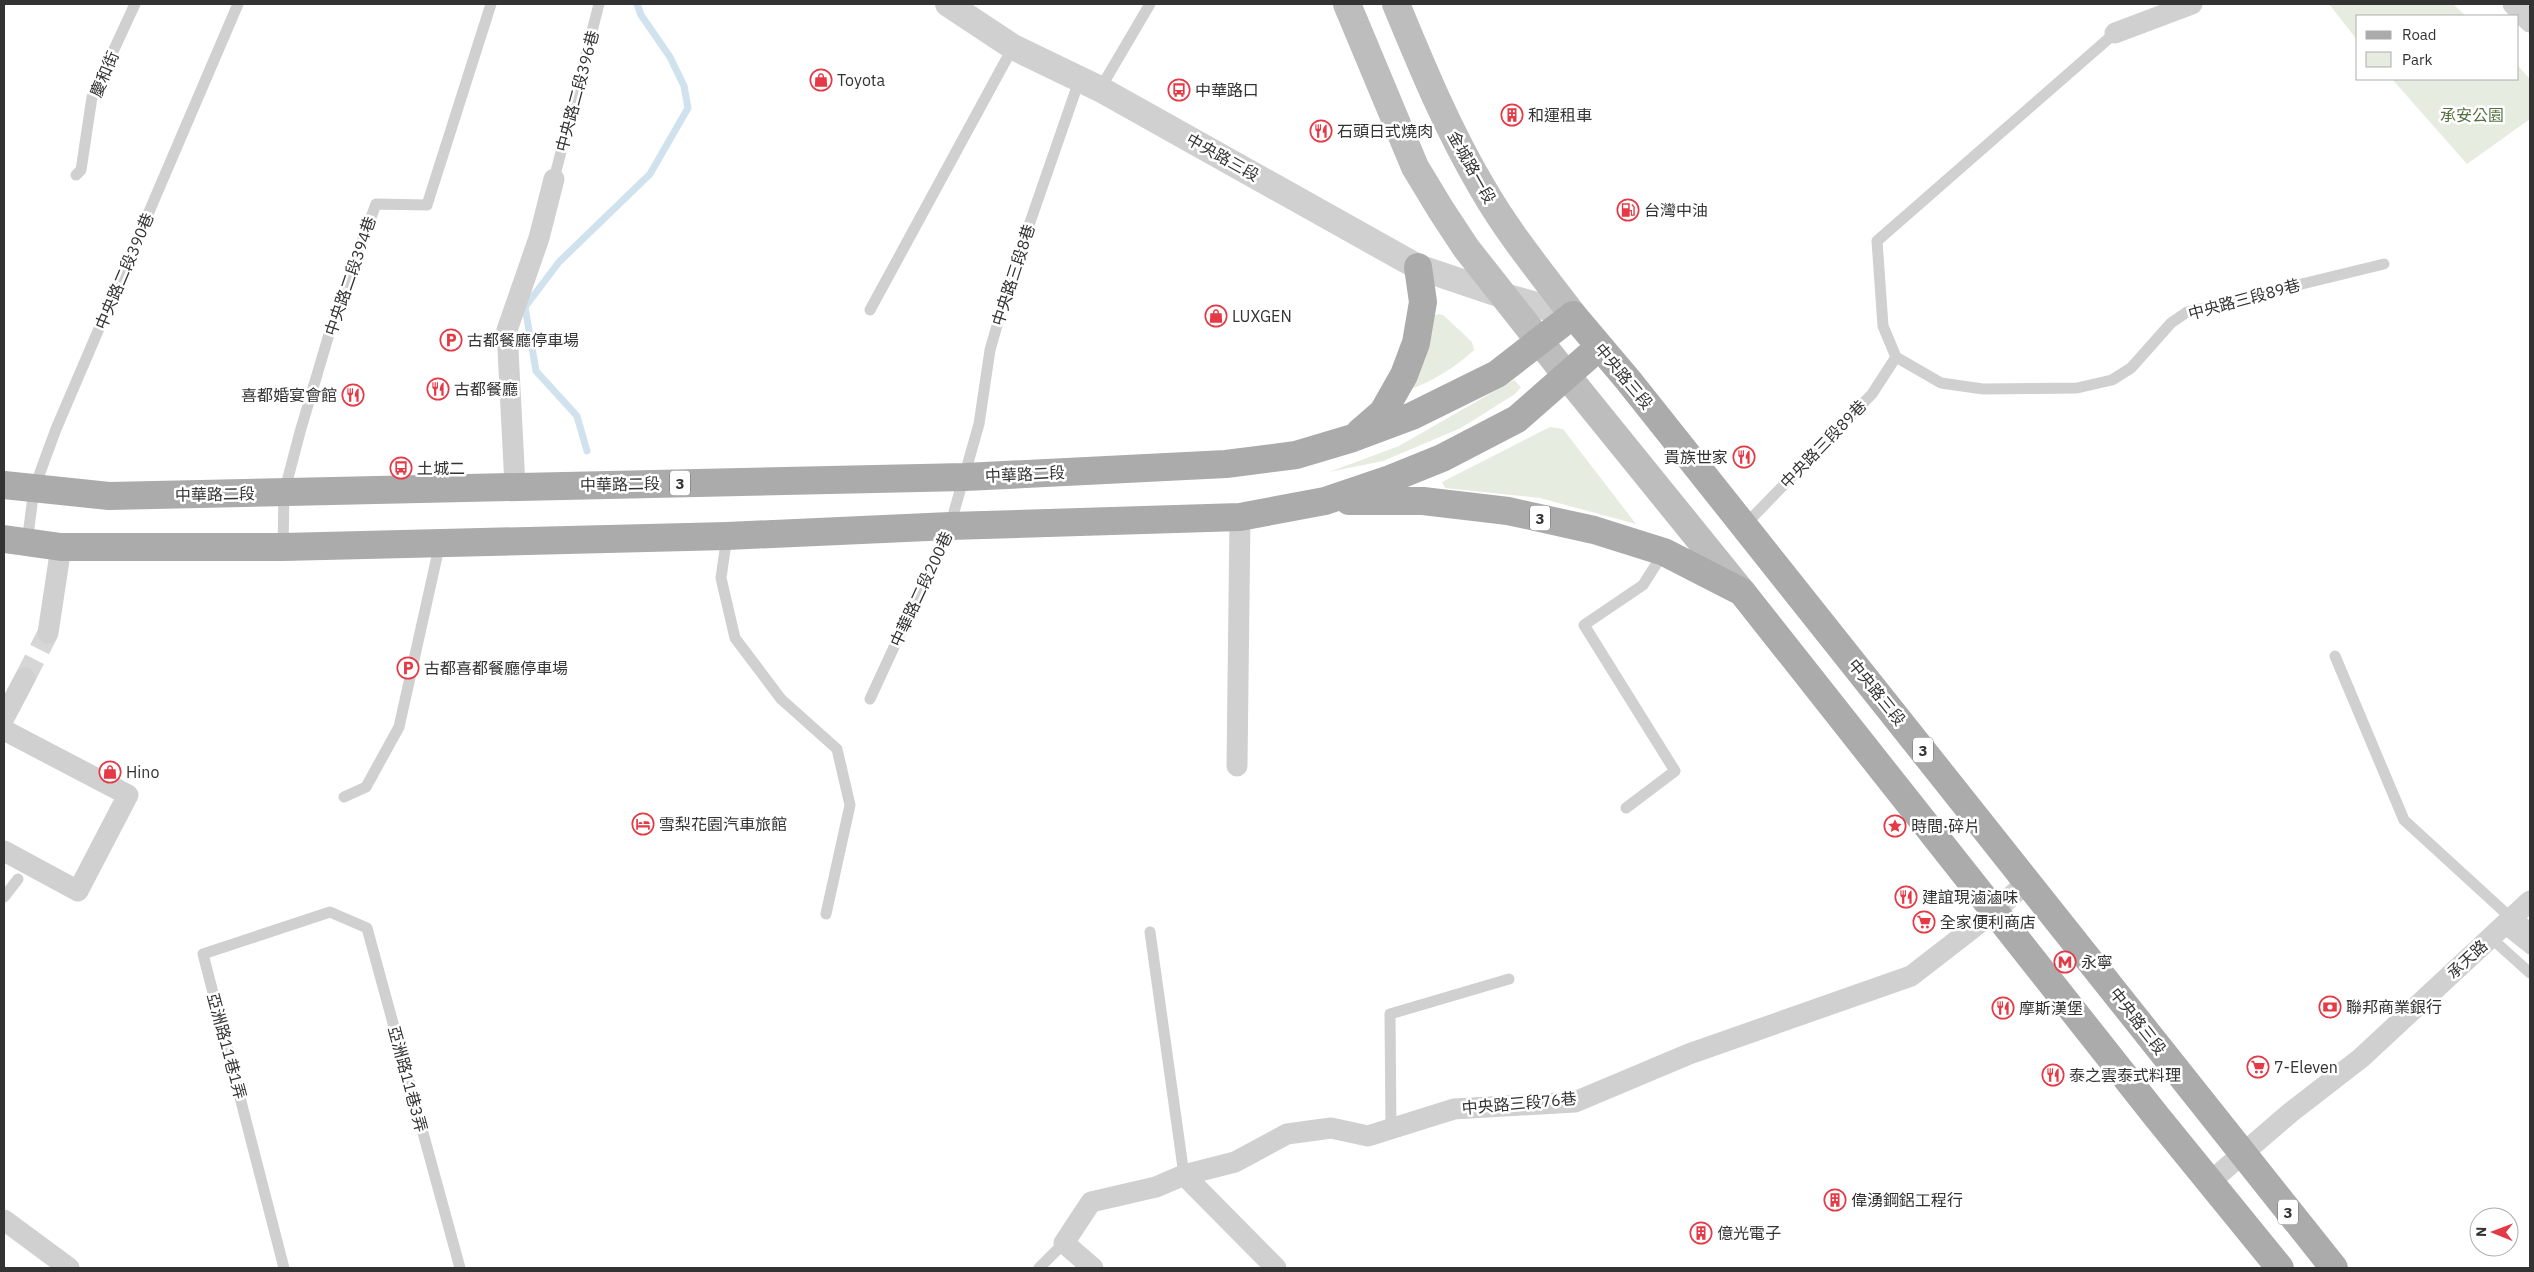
<svg xmlns="http://www.w3.org/2000/svg" width="2534" height="1272" font-family="'IBM Plex Sans','Noto Sans TC',sans-serif">
	<rect width="100%" height="100%" fill="#fff"/>
	<g fill="#e6ecdf">
		<polygon points="2329,4 2453,4 2466,16 2358,16 2358,41"/>
		<polygon points="2518,66 2530,79 2530,119 2467,164 2392,79 2518,79"/>
		<path d="M1438,314L1443,315L1472,342L1474,350C1455,368 1432,381 1407,391L1433,317Z"/>
		<polygon points="1514,380 1521,387 1515,394 1461,428 1383,461 1329,472 1399,446"/>
		<polygon points="1550,427 1563,429 1636,524 1540,498 1445,488 1442,482"/>
	</g>
	<g fill="none" stroke-linecap="round" stroke-linejoin="round">
		<polyline stroke="#cfe2ee" stroke-width="7" points="587,451 577,416 536,371 525,307 559,262 650,174 688,108 684,86 670,57 641,15 637,4"/>
		<polyline stroke="#d6d6d6" stroke-width="21" stroke-dasharray="21 11" stroke-linecap="butt" points="25,678 48,633"/>
		<g stroke="#d0d0d0" stroke-width="11">
			<polyline points="2115,33 1877,241 1883,326 1896,357 1941,383 1983,389 2077,388 2112,380 2131,368 2171,323 2187,312 2384,264"/>
			<polyline points="1100,89 1150,4"/>
			<polyline points="76,175 81,170 92,97 135,4"/>
			<polyline points="554,179 599,4"/>
			<polyline points="870,310 1013,47"/>
			<polyline points="1744,526 1872,394 1896,357"/>
			<polyline points="727,536 721,578 735,638 781,699 837,749 850,805 826,914"/>
			<polyline points="27,543 34,489 56,429 238,4"/>
			<polyline points="283,547 284,493 300,432 335,314 376,204 427,205 491,4"/>
			<polyline points="2335,656 2404,820 2511,918"/>
			<polyline points="870,699 950,526 979,424 990,350 1010,280 1080,78"/>
			<polyline points="344,797 366,787 399,727 440,543"/>
			<polyline points="1626,808 1675,771 1584,625 1643,585 1664,552"/>
			<polyline points="4,897 18,879"/>
			<polyline points="2502,927 2530,949"/>
			<polyline points="1150,932 1184,1175"/>
			<polyline points="2490,937 2530,973"/>
			<polyline points="1391,1129 1390,1014 1509,979"/>
			<polyline points="284,1268 203,954 330,912 367,928 460,1268"/>
			<polyline points="1039,1268 1064,1243"/>
		</g>
		<g stroke="#d0d0d0" stroke-width="21">
			<polyline points="2513,4 2530,22"/>
			<polyline points="2115,33 2192,4"/>
			<polyline points="515,486 507,330 539,238 554,179"/>
			<polyline points="48,633 61,547"/>
			<polyline points="4,718 25,678"/>
			<polyline points="4,730 128,795 78,891 4,851"/>
			<polyline points="1237,766 1240,517"/>
			<polyline points="2511,918 2530,935"/>
			<polyline points="1184,1175 1276,1268"/>
			<polyline points="2211,1181 2290,1113 2361,1058 2530,901"/>
			<polyline points="4,1220 69,1268"/>
			<polyline points="1093,1268 1064,1243 1091,1202 1156,1187 1184,1175 1235,1162 1287,1134 1331,1128 1368,1136 1454,1109 1575,1102 1689,1054 1911,976 1995,911 2028,881"/>
		</g>
		<polyline stroke="#d0d0d0" stroke-width="26" points="948,4 1013,47 1100,89 1418,267 1504,296 1573,315"/>
		<g stroke="#bdbdbd" stroke-width="28">
			<polyline points="1347,4 1415,167 1441,210 1466,248 1567,376 1742,592"/>
			<path d="M1396,4C1422,67 1448,130 1483,189C1509,234 1542,274 1573,315"/>
		</g>
		<g stroke="#ababab" stroke-width="28">
			<polyline points="1360,432 1383,412 1404,375 1416,343 1423,302 1418,267"/>
			<polyline points="4,485 109,496 965,477 1226,464 1296,455 1353,438 1412,416 1497,374 1573,315 1628,380 2334,1268"/>
			<polyline points="1349,501 1423,501 1508,511 1594,530 1664,552 1742,592 2157,1117 2280,1268"/>
			<polyline points="4,539 61,547 283,547 727,536 950,526 1240,517 1325,501 1390,479 1442,458 1517,419 1599,347"/>
		</g>
	</g>
	<defs>
		<g id="shop-ring" transform="scale(1.125)"><circle r="9.5" fill="#fff" stroke="#e63946" stroke-width="1.5"/><path d="M-5-2.5h2.3a2.7 3.5 0 0 1 5.4 0H5L5.5 6h-11ZM-1.5-2.5h3a1.5 2.3 0 0 0-3 0Z" fill="#e63946"/></g>
		<g id="bus-ring" transform="scale(1.125)"><circle r="9.5" fill="#fff" stroke="#e63946" stroke-width="1.5"/><path d="M-5-6H5V4H4V6H2V4H-2V6H-4V4H-5ZM-3.5-4V0h7V-4ZM-3.5 1.2v1.5H-2V1.2ZM2 1.2v1.5H3.5V1.2Z" fill="#e63946"/></g>
		<g id="building-ring" transform="scale(1.125)"><circle r="9.5" fill="#fff" stroke="#e63946" stroke-width="1.5"/><path d="M-4-6H4V6H1V3H-1V6H-4ZM-2.5-4.3h1.7v1.8h-1.7ZM.8-4.3h1.7v1.8H.8ZM-2.5-1h1.7V.8h-1.7ZM.8-1h1.7V.8H.8Z" fill="#e63946"/></g>
		<g id="restaurant-ring" transform="scale(1.125)"><circle r="9.5" fill="#fff" stroke="#e63946" stroke-width="1.5"/><path d="M-5-6h1v4h1v-4h1v4h1v-4h1v5L-1.5 .5V6h-2V.5L-5-1ZM5-6V6H3V1.5H1.5Q1.5-4 5-6Z" fill="#e63946"/></g>
		<g id="fuel-ring" transform="scale(1.125)"><circle r="9.5" fill="#fff" stroke="#e63946" stroke-width="1.5"/><path d="M-5.5-6h7V0h2V4h1.3V-2.5L3-4.5l.8-.8L6-3V5H2.5V1h-1V6h-7ZM-4.2-4.7v3.2H.2V-4.7Z" fill="#e63946"/></g>
		<g id="parking-ring" transform="scale(1.125)"><circle r="9.5" fill="#fff" stroke="#e63946" stroke-width="1.5"/><path d="M-3.5-5.5H1a3.5 3.5 0 0 1 0 7H-1V5.5H-3.5ZM-1-3.4V-.6H.8a1.4 1.4 0 0 0 0-2.8Z" fill="#e63946"/></g>
		<g id="hotel-ring" transform="scale(1.125)"><circle r="9.5" fill="#fff" stroke="#e63946" stroke-width="1.5"/><path d="M-6-4.5h1.5V1H6V5H4.5V3h-9V5H-6ZM-4 0a1.8 1.8 0 1 1 3.6 0ZM.5 0V-2.5h3Q6-2.5 6 0Z" fill="#e63946"/></g>
		<g id="sight-ring" transform="scale(1.125)"><circle r="9.5" fill="#fff" stroke="#e63946" stroke-width="1.5"/><path d="M0-6L1.8-2.2L6-1.7L2.9 1.2L3.7 5.4L0 3.3L-3.7 5.4L-2.9 1.2L-6-1.7L-1.8-2.2Z" fill="#e63946"/></g>
		<g id="supermarket-ring" transform="scale(1.125)"><circle r="9.5" fill="#fff" stroke="#e63946" stroke-width="1.5"/><path d="M-6-5.5h2.5l.6 2H6L4.5 2H-2.5L-4.4-4H-6ZM-1.5 3.2a1.3 1.3 0 1 0 .1 0ZM3 3.2a1.3 1.3 0 1 0 .1 0Z" fill="#e63946"/></g>
		<g id="metro-ring" transform="scale(1.125)"><circle r="9.5" fill="#fff" stroke="#e63946" stroke-width="1.5"/><path d="M-5.5 5V-5H-3L0 0L3-5H5.5V5H3V-.5L0 4L-3-.5V5Z" fill="#e63946"/></g>
		<g id="bank-ring" transform="scale(1.125)"><circle r="9.5" fill="#fff" stroke="#e63946" stroke-width="1.5"/><path d="M-6-4H6V4H-6ZM0-2.3a2.3 2.3 0 1 0 0 4.6a2.3 2.3 0 1 0 0-4.6Z" fill="#e63946"/></g>
	</defs>
	<g fill-rule="evenodd">
		<use href="#shop-ring" x="821" y="80"/>
		<use href="#bus-ring" x="1179" y="90"/>
		<use href="#building-ring" x="1512" y="115"/>
		<use href="#restaurant-ring" x="1321" y="131"/>
		<use href="#fuel-ring" x="1628" y="210"/>
		<use href="#shop-ring" x="1216" y="316"/>
		<use href="#parking-ring" x="451" y="340"/>
		<use href="#restaurant-ring" x="438" y="389"/>
		<use href="#restaurant-ring" x="353" y="395"/>
		<use href="#restaurant-ring" x="1744" y="457"/>
		<use href="#bus-ring" x="401" y="468"/>
		<use href="#parking-ring" x="408" y="668"/>
		<use href="#shop-ring" x="110" y="772"/>
		<use href="#hotel-ring" x="643" y="824"/>
		<use href="#sight-ring" x="1895" y="826"/>
		<use href="#restaurant-ring" x="1906" y="897"/>
		<use href="#supermarket-ring" x="1924" y="922"/>
		<use href="#metro-ring" x="2065" y="962"/>
		<use href="#bank-ring" x="2330" y="1007"/>
		<use href="#restaurant-ring" x="2003" y="1008"/>
		<use href="#supermarket-ring" x="2258" y="1067"/>
		<use href="#restaurant-ring" x="2053" y="1075"/>
		<use href="#building-ring" x="1835" y="1200"/>
		<use href="#building-ring" x="1701" y="1233"/>
	</g>
	<g text-anchor="middle" dominant-baseline="central" stroke-width="5" stroke-linejoin="round" paint-order="stroke">
		<g fill="#fff" stroke="#707070" stroke-width="1">
			<rect x="670" y="470.5" width="20" height="25" rx="4"/>
			<rect x="1530" y="505.5" width="20" height="25" rx="4"/>
			<rect x="1913" y="737.5" width="20" height="25" rx="4"/>
			<rect x="2278" y="1199.5" width="20" height="25" rx="4"/>
		</g>
		<g font-size="15" font-weight="bold" fill="#333">
			<text x="680" y="483">3</text>
			<text x="1540" y="518">3</text>
			<text x="1923" y="750">3</text>
			<text x="2288" y="1212">3</text>
		</g>
		<g font-size="16" fill="#333" stroke="#fff">
			<text transform="translate(104 74) rotate(-67)">慶和街</text>
			<text transform="translate(577 91) rotate(-75)">中央路二段396巷</text>
			<text transform="translate(1223 157) rotate(29)">中央路三段</text>
			<text transform="translate(1472 167) rotate(61)">金城路一段</text>
			<text transform="translate(124 271) rotate(-67)">中央路二段390巷</text>
			<text transform="translate(1013 275) rotate(-72)">中央路三段8巷</text>
			<text transform="translate(350 276) rotate(-71)">中央路二段394巷</text>
			<text transform="translate(2244 299) rotate(-15)">中央路三段89巷</text>
			<text transform="translate(1624 376) rotate(50)">中央路三段</text>
			<text transform="translate(1823 444) rotate(-46)">中央路三段89巷</text>
			<text transform="translate(1025 474) rotate(-3)">中華路二段</text>
			<text transform="translate(620 484) rotate(-1)">中華路二段</text>
			<text transform="translate(215 494) rotate(-1)">中華路二段</text>
			<text transform="translate(921 589) rotate(-65)">中華路二段200巷</text>
			<text transform="translate(1877 692) rotate(51)">中央路三段</text>
			<text transform="translate(2467 959) rotate(-43)">承天路</text>
			<text transform="translate(2138 1021) rotate(52)">中央路三段</text>
			<text transform="translate(227 1046) rotate(75)">亞洲路11巷1弄</text>
			<text transform="translate(408 1079) rotate(75)">亞洲路11巷3弄</text>
			<text transform="translate(1519 1103) rotate(-5)">中央路三段76巷</text>
		</g>
		<g font-size="16" fill="#333" stroke="#fff" text-anchor="start">
			<text x="837" y="80">Toyota</text>
			<text x="1195" y="90">中華路口</text>
			<text x="1528" y="115">和運租車</text>
			<text x="1337" y="131">石頭日式燒肉</text>
			<text x="1644" y="210">台灣中油</text>
			<text x="1232" y="316">LUXGEN</text>
			<text x="467" y="340">古都餐廳停車場</text>
			<text x="454" y="389">古都餐廳</text>
			<text x="337" y="395" text-anchor="end">喜都婚宴會館</text>
			<text x="1728" y="457" text-anchor="end">貴族世家</text>
			<text x="417" y="468">土城二</text>
			<text x="424" y="668">古都喜都餐廳停車場</text>
			<text x="126" y="772">Hino</text>
			<text x="659" y="824">雪梨花園汽車旅館</text>
			<text x="1911" y="826">時間·碎片</text>
			<text x="1922" y="897">建誼現滷滷味</text>
			<text x="1940" y="922">全家便利商店</text>
			<text x="2081" y="962">永寧</text>
			<text x="2346" y="1007">聯邦商業銀行</text>
			<text x="2019" y="1008">摩斯漢堡</text>
			<text x="2274" y="1067">7-Eleven</text>
			<text x="2069" y="1075">泰之雲泰式料理</text>
			<text x="1851" y="1200">偉湧鋼鋁工程行</text>
			<text x="1717" y="1233">億光電子</text>
		</g>
		<g font-size="16" fill="#56703f" stroke="#fff">
			<text x="2472" y="115">承安公園</text>
		</g>
	</g>
	<rect width="2534" height="1272" fill="none" stroke="#333333" stroke-width="10"/>
	<rect x="2356" y="15" width="162" height="65" fill="#ffffff" stroke="#adadad"/>
	<rect x="2366" y="31" width="25" height="8" fill="#ababab" stroke="#adadad"/>
	<text x="2402" y="40" font-size="15" fill="#333333">Road</text>
	<rect x="2366" y="52" width="25" height="15" fill="#e6ecdf" stroke="#adadad"/>
	<text x="2402" y="65" font-size="15" fill="#333333">Park</text>
	<g transform="translate(2494 1232) rotate(271)"><circle r="24" fill="#ffffff" stroke="#adadad"/>
	<path d="M0-4L9 19L0 12L-9 19Z" fill="#e63946"/>
	<text y="-8" font-size="14" font-weight="bold" text-anchor="middle" fill="#333333">N</text>
	</g>
</svg>
